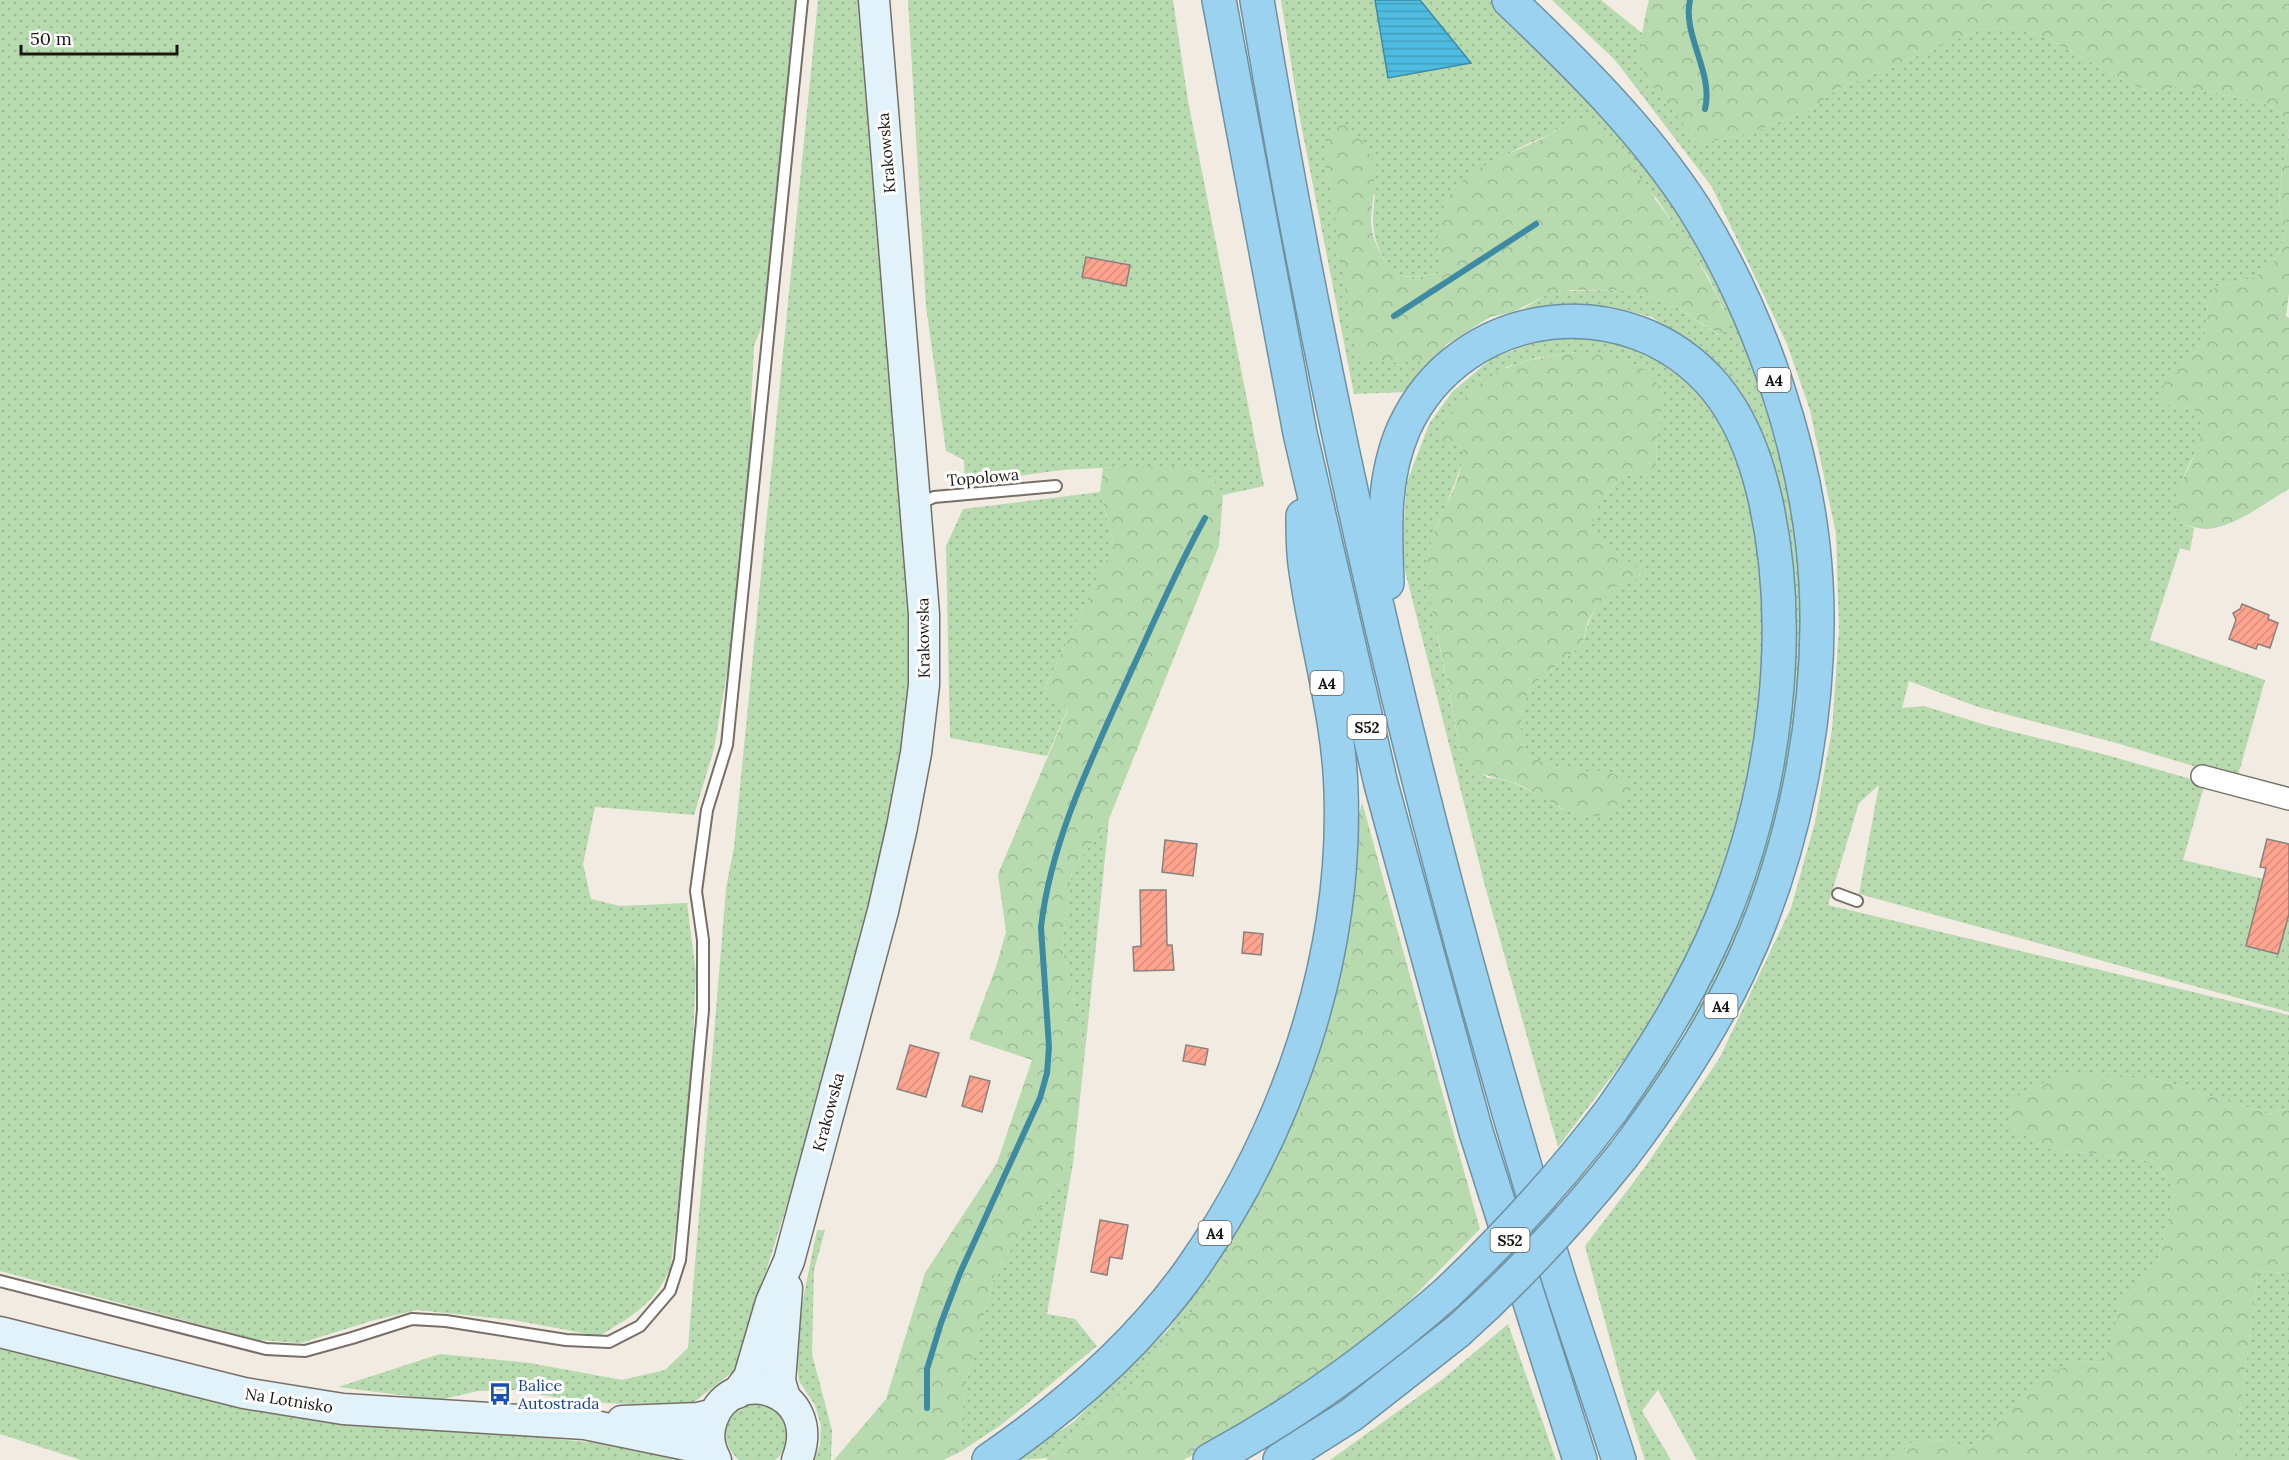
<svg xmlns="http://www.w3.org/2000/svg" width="2289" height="1460" font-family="Lora,serif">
	<defs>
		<pattern id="green-dots" width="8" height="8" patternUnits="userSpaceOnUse" patternTransform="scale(1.5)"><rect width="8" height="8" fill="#b7daaf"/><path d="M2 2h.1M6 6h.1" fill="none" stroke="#9dba96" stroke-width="1.8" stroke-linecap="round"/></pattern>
		<pattern id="forest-crowns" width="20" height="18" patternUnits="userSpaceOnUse" patternTransform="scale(1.5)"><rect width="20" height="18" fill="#b7daaf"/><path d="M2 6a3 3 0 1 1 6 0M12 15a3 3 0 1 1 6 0" fill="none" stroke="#9dba96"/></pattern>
		<pattern id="water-rules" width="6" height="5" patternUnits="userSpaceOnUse" patternTransform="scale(1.5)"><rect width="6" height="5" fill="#4ebbe0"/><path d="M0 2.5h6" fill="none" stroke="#44a0bf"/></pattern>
		<pattern id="building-hatch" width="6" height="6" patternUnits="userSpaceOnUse" patternTransform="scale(1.5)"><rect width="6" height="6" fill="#fea48e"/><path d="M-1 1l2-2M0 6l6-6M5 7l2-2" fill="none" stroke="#d98c7a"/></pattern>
	</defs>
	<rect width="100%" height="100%" fill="#f2ebe2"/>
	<g fill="url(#green-dots)" fill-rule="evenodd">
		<path d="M0,0H795L763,323L754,346L751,404L753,428L731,649L714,749L694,815L595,807L583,864L591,899L620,906L687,903L696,973L690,1103L671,1265C658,1302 631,1317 599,1336L513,1320L417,1310L371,1321L301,1343L258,1340L0,1271Z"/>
		<polygon points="818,0 863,0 915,680 881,878 790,1195 735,1370 694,1402 630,1404 581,1402 516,1390 478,1391 439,1400 338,1387 440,1354 530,1363 622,1380 665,1370 688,1348 726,889 734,847"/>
		<polygon points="908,0 1173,0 1188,101 1264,486 1223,495 1212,479 1187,467 1120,467 1062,470 965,483 964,460 946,451 926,306"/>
		<path d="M1281,0H1490L1600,107L1652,170L1709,253L1768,387L1802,560L1804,656L1793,761L1772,844L1740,937L1697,1021L1630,1122L1626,1119L1685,1033L1721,955L1775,797L1793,699L1794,622L1788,522L1771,459L1744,402L1704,353L1652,317L1606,306L1524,308L1547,295L1559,291L1621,290L1668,302L1719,335L1724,310L1708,276L1657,199L1572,119L1549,135L1523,146L1474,172L1453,191L1445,202L1439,251L1444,262L1439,273C1427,275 1413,279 1401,275C1390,272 1387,264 1382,255C1371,234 1372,218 1375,195L1324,162L1331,187L1422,360L1447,344L1406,392L1354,394L1300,119Z"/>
		<path d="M1552,0H1601L1643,34L1641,65L1648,80L1701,143L1749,134L1811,109L1838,89L1979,30L2012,27L2045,37L2132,85L2147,90H2164L2180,86L2252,100L2268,105L2282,114L2289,132L2287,149L2282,167L2279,202L2285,237L2279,254L2268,269L2252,278L2215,287L2208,302L2205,337L2194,354L2179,365L2188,405L2201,415C2206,452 2186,458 2181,488C2178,499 2179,511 2178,522L2194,528L2190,551L2180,548L2150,640L2265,680L2237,779L2113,742L1978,707L1909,681L1902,708L1924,706L1986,725L2103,754L2205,783L2183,860L2289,885V1012L1859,894L1879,785L1859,803L1828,905L2289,1015V1107L2269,1114L2152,1078L2010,1126L2046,1148L2156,1162L2175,1189L2157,1265L2119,1306L2108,1363L2079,1361L1966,1449L1940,1440L1911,1443L1893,1460H1697L1658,1390L1642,1411L1671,1460H1645L1627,1404L1585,1246L1645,1167L1719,1059L1791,908L1815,822L1832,729L1839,629L1836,534L1810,410L1787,344L1712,187L1615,60Z"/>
		<path d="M1598,333L1645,349L1697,385L1730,432L1754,496L1768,650L1756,754L1733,855L1703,934L1658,1015L1558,1147L1485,886L1401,555L1407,482L1429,424L1452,392L1492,358L1552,336ZM1576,352L1662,409L1657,434L1656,467L1620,477L1598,506L1590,531L1642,573L1633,581L1617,585L1597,606L1589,621L1582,645L1531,686L1522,708L1520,734L1523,747L1530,757L1556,767L1579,771H1600L1562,809C1538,796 1515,778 1487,778L1461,754L1432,609L1428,560L1436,526L1444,511L1463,461V448L1453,442L1506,367L1536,358Z"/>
		<polygon points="1100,492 1114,545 1045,687 1068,708 1047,756 950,738 946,546 963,509"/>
		<polygon points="1109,819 1085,1051 1062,947 1072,870"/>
		<polygon points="1326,1025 1296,1126 1201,1300 1138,1379 1048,1458 1016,1460 1072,1423 1168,1330 1228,1243"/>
		<polygon points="1073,1163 1047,1314 1075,1319 1097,1346 1001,1425 960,1452 964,1390 996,1270"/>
		<polygon points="817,1230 825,1230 814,1270 812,1354 832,1430 831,1460 814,1460 820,1445 821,1426 815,1405 799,1381 794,1344"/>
		<polygon points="2258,1270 2289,1274 2289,1460 2234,1460"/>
		<polygon points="1508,1324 1556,1460 1330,1460 1443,1379"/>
		<polygon points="0,1346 394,1422 596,1443 689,1458 693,1460 81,1460 0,1434"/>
		<path d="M759,1401C765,1404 772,1406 777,1409C794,1421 790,1449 775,1460H739C723,1447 718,1417 740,1406C746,1404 753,1403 759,1401Z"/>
	</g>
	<g fill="url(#forest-crowns)">
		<path d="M1649,0H2289V293L2286,316L2289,318V489C2268,501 2238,524 2214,528C2202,531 2190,526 2178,522C2178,515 2176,508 2177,502C2180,469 2206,453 2201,415L2188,405L2172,408L2159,397L2166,379L2179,365L2194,354L2205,337L2208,302L2215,287L2252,278L2268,269L2279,254L2285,237L2279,202L2282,167L2287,149L2289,132L2282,114L2268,105L2252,100L2180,86L2164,90H2148L2132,85L2045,37L2012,27L1979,30L1838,89L1811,109L1749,134L1701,143C1687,127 1645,84 1641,65C1638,52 1645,14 1649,0Z"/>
		<path d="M1572,119H1585L1597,125C1644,185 1703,253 1729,324L1720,335L1668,302L1621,290H1571L1547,295L1513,312L1490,317L1422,360L1399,363L1364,359L1356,350L1352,338L1331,187L1324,162L1326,138L1332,127L1344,125C1360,135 1371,149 1374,169C1376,186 1372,202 1371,219C1371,232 1375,243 1381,254C1396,282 1411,279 1439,273L1444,262C1436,247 1436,238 1440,222C1442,214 1443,206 1447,199C1469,164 1514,154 1549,135C1557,131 1564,124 1572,119Z"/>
		<path d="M1576,352L1603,354L1640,366L1658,384L1662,409L1657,434L1656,467L1646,474L1620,477L1598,506L1590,531L1642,572L1633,581L1617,585L1597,606L1588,621L1582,645L1531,686L1522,708L1520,734L1523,747L1530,757L1556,767L1579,771H1600L1629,778C1628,793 1625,796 1616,806C1592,833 1548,800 1524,787C1498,774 1478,782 1461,754C1454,716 1446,679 1439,642C1433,616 1426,587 1428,560C1430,521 1464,488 1463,448L1453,442H1442C1439,424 1448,416 1460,403C1496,363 1526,360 1576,352Z"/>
		<polygon points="1120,467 1187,467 1212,479 1223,495 1219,546 1109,819 1072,870 1062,947 1085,1051 1073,1163 996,1270 964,1390 960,1452 943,1460 834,1460 886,1399 925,1273 997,1163 1032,1060 969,1039 996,967 1006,932 998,874 1068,709 1045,687 1114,545 1100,492 1103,468"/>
		<polygon points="1362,802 1480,1229 1380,1331 1256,1424 1183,1460 1046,1460 1138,1379 1201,1300 1296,1126 1326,1025 1352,911 1358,819"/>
		<polygon points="2059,1075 2152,1078 2269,1114 2289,1107 2289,1274 2258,1270 2234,1460 1893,1460 1911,1443 1940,1440 1966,1449 1990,1430 2053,1372 2079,1361 2107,1363 2119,1306 2157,1265 2175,1189 2156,1162 2046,1148 2010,1126 2011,1099"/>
	</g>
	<polygon fill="url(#water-rules)" stroke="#3e8aa3" stroke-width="1.5" points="1375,0 1420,0 1471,63 1388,78"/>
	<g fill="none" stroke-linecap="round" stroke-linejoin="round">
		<g stroke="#3e8aa3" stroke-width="6">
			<path d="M1690,0C1682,35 1714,73 1705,109"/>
			<polyline points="1394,316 1536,224"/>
			<path d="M927,1408V1369L941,1323L960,1273L1040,1098L1047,1073L1049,1047L1041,927C1051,840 1092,758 1128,678C1153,624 1176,570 1205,518"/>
		</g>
	</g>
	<g fill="url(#building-hatch)" stroke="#8b807e" stroke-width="1.5">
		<polygon points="1086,257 1130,265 1126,286 1082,277"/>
		<polygon points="2242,604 2269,615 2268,619 2278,623 2270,648 2258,644 2256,649 2229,639 2236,620 2233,613 2240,609"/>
		<polygon points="2267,839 2289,844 2289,914 2278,954 2246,946 2266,868 2260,867"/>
		<polygon points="1165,840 1197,844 1193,876 1162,872"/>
		<polygon points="1140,890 1166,890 1167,945 1172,945 1174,970 1134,971 1133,947 1141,946"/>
		<polygon points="1244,932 1263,934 1261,955 1242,953"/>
		<polygon points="910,1045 939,1053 926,1097 897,1089"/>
		<polygon points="1186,1045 1208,1049 1205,1065 1183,1061"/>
		<polygon points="970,1076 990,1081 982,1112 962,1106"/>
		<polygon points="1100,1220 1128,1225 1122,1259 1110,1257 1107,1275 1091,1272"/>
	</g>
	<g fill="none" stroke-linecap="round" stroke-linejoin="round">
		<g stroke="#756f67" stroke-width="14">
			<g id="lane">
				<polyline points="917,505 934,497 1056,486"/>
				<polyline points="1838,894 1857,901"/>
				<polyline points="0,1281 266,1349 305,1351 352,1338 412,1319 446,1321 566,1340 609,1342 640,1326 670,1291 680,1260 703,1010 703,940 696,891 707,810 727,745 802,0"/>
			</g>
		</g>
		<g stroke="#756f67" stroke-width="24">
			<polyline id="street" points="2202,776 2289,799"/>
		</g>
		<g stroke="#756f67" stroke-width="33">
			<g id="secondary">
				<polyline points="0,1332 244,1393 343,1409 585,1424 711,1450"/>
				<polyline points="737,1393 749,1377 771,1302 789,1261 883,911 902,827 916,753 924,685 924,614 874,0"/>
				<polyline points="785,1398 780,1381 787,1288"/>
				<polyline points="622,1421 698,1418 714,1414"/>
				<path d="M716,1460C709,1447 707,1435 712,1420C731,1363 825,1388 797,1460"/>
			</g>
		</g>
		<g stroke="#6e91a2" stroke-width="36">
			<g id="highway">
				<polyline points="1219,0 1300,433 1381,784 1476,1132 1580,1460"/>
				<path d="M1257,0C1328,430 1428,856 1557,1273C1577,1336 1599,1398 1619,1460"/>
				<path d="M1509,0C1576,64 1643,129 1694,208C1761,315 1809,456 1816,582C1823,711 1794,856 1738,973C1707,1038 1667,1097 1624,1154"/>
				<path d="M1387,583C1385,529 1382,478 1404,428C1461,304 1629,285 1715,387C1740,417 1755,456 1764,494C1796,629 1775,790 1722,918C1693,988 1654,1050 1611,1111"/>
				<path d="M989,1460C1065,1408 1137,1346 1191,1270C1287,1133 1347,960 1341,791C1339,715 1315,640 1305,564C1303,548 1303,531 1303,516"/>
				<path d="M1210,1460C1296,1414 1374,1357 1447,1293"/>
				<polyline points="1280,1460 1351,1415 1458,1331"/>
			</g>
		</g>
		<use href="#lane" stroke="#fff" stroke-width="10"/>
		<use href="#street" stroke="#fff" stroke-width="21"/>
		<use href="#secondary" stroke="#e1f2fa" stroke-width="30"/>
		<use href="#highway" stroke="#9bd2ef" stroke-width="33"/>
		<g stroke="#6e91a2" stroke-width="36" stroke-linecap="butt">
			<g id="highway-bridge">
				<path d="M1447,1293C1507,1236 1561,1177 1611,1111"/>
				<path d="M1458,1331C1519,1276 1573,1218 1624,1154"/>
			</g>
		</g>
		<use href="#highway-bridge" stroke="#9bd2ef" stroke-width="33"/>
	</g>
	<defs>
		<g id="bus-bare" transform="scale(1.8)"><path d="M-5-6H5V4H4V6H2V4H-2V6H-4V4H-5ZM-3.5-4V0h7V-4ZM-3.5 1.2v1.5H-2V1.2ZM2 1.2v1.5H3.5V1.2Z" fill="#1a4fb4" stroke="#fff" stroke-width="2.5" paint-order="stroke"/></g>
	</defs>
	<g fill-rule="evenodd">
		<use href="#bus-bare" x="500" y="1394"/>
	</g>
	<g text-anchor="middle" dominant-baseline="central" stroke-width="6" stroke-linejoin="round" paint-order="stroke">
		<g fill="#fff" stroke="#5f5d5a" stroke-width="1.5">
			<rect x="1757.5" y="368" width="33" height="24" rx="4.5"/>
			<rect x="1310.5" y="671" width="33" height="24" rx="4.5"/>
			<rect x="1347.5" y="715" width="39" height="24" rx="4.5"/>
			<rect x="1704.5" y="994" width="33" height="24" rx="4.5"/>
			<rect x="1198.5" y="1221" width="33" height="24" rx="4.5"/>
			<rect x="1490.5" y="1228" width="39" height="24" rx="4.5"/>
		</g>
		<g font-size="15" font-weight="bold" fill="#1a1714">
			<text x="1774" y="380">A4</text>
			<text x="1327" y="683">A4</text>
			<text x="1367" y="727">S52</text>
			<text x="1721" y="1006">A4</text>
			<text x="1215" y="1233">A4</text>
			<text x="1510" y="1240">S52</text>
		</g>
		<g font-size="16" fill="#1a1714" stroke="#fff">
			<text transform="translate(886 153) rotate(-95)">Krakowska</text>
			<text transform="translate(983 477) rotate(-5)">Topolowa</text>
			<text transform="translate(923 638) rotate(-91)">Krakowska</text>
			<text transform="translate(828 1112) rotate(-75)">Krakowska</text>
			<text transform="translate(289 1400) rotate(9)">Na Lotnisko</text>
		</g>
		<g font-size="16" fill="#164399" stroke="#fff" text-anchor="start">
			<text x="518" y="1385">Balice<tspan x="518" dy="18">Autostrada</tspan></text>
		</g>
	</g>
	<path d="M21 45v9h156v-9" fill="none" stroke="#1a1714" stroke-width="3"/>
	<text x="30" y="45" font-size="18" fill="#1a1714" stroke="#ffffff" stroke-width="4.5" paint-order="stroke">50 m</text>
</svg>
